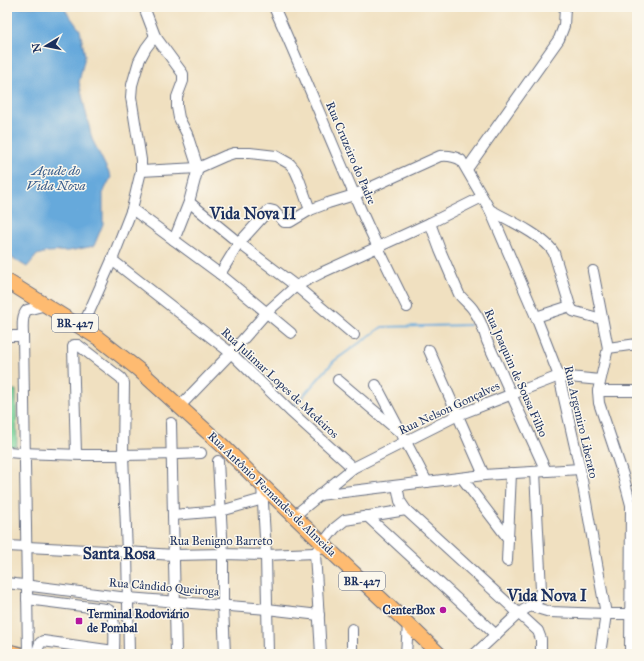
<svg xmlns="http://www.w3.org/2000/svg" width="644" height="661" font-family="'IM FELL Great Primer',serif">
	<rect width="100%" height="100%" fill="#fbf7ec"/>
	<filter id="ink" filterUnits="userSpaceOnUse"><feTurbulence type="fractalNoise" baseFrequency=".025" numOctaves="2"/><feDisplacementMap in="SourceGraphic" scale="8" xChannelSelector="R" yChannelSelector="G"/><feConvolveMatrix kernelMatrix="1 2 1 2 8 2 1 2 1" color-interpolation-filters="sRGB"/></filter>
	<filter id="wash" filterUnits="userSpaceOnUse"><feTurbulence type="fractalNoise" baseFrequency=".012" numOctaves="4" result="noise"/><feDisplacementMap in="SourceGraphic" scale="16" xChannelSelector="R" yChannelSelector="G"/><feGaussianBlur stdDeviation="0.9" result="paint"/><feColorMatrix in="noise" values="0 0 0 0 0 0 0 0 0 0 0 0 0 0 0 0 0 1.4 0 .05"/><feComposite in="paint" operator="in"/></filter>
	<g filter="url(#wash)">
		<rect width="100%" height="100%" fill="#f0e0c0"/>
		<polygon fill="#7bd59b" stroke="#4b827c" points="7,390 16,390 17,446 7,448"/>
		<polygon fill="#66a9db" stroke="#406c9c" points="7,7 65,7 66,11 80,30 85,56 79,82 92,139 111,177 103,193 103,224 94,246 69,251 47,252 37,255 27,267 7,255"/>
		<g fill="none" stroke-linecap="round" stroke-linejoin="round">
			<polyline stroke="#66a9db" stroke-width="2" points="295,405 334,361 382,327 470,325"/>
		</g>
	</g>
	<g filter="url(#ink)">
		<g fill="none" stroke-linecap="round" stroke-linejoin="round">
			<g stroke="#666d80" stroke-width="12">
				<g id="minor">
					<polyline points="144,7 155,36 183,74 183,81 177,97 177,107 179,118 187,134 198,168 189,202 174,240"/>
					<path d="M274,7C302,69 327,132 354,194C370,233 389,270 407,307"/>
					<polyline points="467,169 559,39 564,26 565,7"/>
					<polyline points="141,171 198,168 225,156 234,153 250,153 276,156 290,164 295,170 299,179 310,210"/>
					<polyline points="189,202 239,243 296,286 354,335"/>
					<polyline points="132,209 220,274 291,333"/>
					<path d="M490,210C507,219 546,237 554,253L570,306"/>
					<path d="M430,223L440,250L459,294C463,300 470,304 474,311C481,320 484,330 487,341L546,471"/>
					<polyline points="112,260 231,353 290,411 353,468"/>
					<polyline points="593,271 608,348 598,391 599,403 623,475 631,505 630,654"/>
					<path d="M220,274L239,243L268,211L270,210L274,211L284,222H290L310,210L328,203L354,195L440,156C448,155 454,156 461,160L490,210L536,317L559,376L580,469L606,614L600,654"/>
					<polyline points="536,317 570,306 573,311 576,312 602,319"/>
					<polyline points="82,328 112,260 132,209 141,171 141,160 131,97 132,85 139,61 146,48 155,36"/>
					<polyline points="7,336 23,336"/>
					<polyline points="608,348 637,344"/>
					<polyline points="429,350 484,475"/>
					<polyline points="338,380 397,430"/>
					<polyline points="376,385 427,482"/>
					<polyline points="598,391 637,391"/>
					<polyline points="180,406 231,353 267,312 296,286 321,273 430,223 482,197"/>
					<polyline points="171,423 176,654"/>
					<path d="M7,452C33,454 58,454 84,455C123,455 162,455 201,453"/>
					<polyline points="76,454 73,347 74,345 78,345 121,378 124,383 123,455 127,552 129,654"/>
					<polyline points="218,461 223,554 223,606 225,654"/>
					<polyline points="462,478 507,537"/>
					<polyline points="262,485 266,555 268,654"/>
					<polyline points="397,486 400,501 406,510 538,631 541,639 541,654"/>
					<polyline points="319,495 484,475 580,469"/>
					<polyline points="173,515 221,511 263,499"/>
					<polyline points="294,516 353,468 458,415 559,376 600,380"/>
					<polyline points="367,516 496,635"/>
					<polyline points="7,546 127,552 174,555 223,554 266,555 315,553"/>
					<polyline points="507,561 511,473"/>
					<polyline points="7,583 128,598 267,609 319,615"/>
					<path d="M27,599L106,609C109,610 110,610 111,613C116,621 114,645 114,654"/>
					<polyline points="530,606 538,600 541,590 535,472"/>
					<path d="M28,654L23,336C23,328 21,316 27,310L46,305"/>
					<polyline points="36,654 40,643 43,641 114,651"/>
					<polyline points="321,654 315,553 335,528 345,520 406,510"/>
					<polyline points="352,654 352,629"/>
					<polyline points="406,654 408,624"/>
					<polyline points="475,654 519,613 530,606 550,612 606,614 637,614"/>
				</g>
			</g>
			<g stroke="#666d80" stroke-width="16">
				<g id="highway">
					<polyline points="7,281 98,338 139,370 224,447 262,485 322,543 408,624 439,654"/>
					<polyline points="7,651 19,654"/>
				</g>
			</g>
			<use href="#minor" stroke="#fff" stroke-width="10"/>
			<use href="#highway" stroke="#febb71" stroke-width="14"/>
		</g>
	</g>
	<g fill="#b5179e" stroke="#fbf7ec" stroke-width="1.5">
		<circle cx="443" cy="610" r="4"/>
		<rect x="75" y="617" width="8" height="8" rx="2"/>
	</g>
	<g text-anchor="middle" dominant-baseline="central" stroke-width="3" stroke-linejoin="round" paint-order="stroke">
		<g fill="#fbf7ec" stroke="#5e6b89" stroke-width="1">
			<rect x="52" y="314" width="46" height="18" rx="3"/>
			<rect x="339" y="572" width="46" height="18" rx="3"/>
		</g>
		<g font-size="11" font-weight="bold" fill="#1b2f5e">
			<text x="75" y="323">BR-427</text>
			<text x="362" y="581">BR-427</text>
		</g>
		<g font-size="12" fill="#1b2f5e" stroke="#fbf7ec">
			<text transform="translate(351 153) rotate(67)">Rua Cruzeiro do Padre</text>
			<text transform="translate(516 373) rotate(66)">Rua Joaquim de Sousa Filho</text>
			<text transform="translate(280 383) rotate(43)">Rua Julimar Lopes de Medeiros</text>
			<text transform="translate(449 408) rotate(-25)">Rua Nelson Gonçalves</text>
			<text transform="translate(581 422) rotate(77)">Rua Argemiro Liberato</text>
			<text transform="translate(272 494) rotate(44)">Rua Antônio Fernandes de Almeida</text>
			<text x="221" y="541">Rua Benigno Barreto</text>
			<text transform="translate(164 587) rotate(5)">Rua Cândido Queiroga</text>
		</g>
		<g font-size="12" font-weight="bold" fill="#1b2f5e" stroke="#fbf7ec" text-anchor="end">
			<text x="435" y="610">CenterBox</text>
			<text x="87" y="614" text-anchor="start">Terminal Rodoviário<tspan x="87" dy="14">de Pombal</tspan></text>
		</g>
		<g font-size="13" font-style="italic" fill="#355a8a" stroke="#fbf7ec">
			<text x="56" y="171">Açude do<tspan x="56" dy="15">Vida Nova</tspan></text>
		</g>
		<g font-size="16" font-weight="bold" fill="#1b2f5e" stroke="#fbf7ec">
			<text x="253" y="213">Vida Nova II</text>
			<text x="119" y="553">Santa Rosa</text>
			<text x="547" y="595">Vida Nova I</text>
		</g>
	</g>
	<rect width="644" height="661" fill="none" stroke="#fbf7ec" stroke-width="24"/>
	<g transform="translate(46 46) rotate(260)" stroke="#fbf7ec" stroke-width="3" paint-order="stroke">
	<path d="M0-3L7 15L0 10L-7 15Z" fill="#1b2f5e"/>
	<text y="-6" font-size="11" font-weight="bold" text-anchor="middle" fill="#1b2f5e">N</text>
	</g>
</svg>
